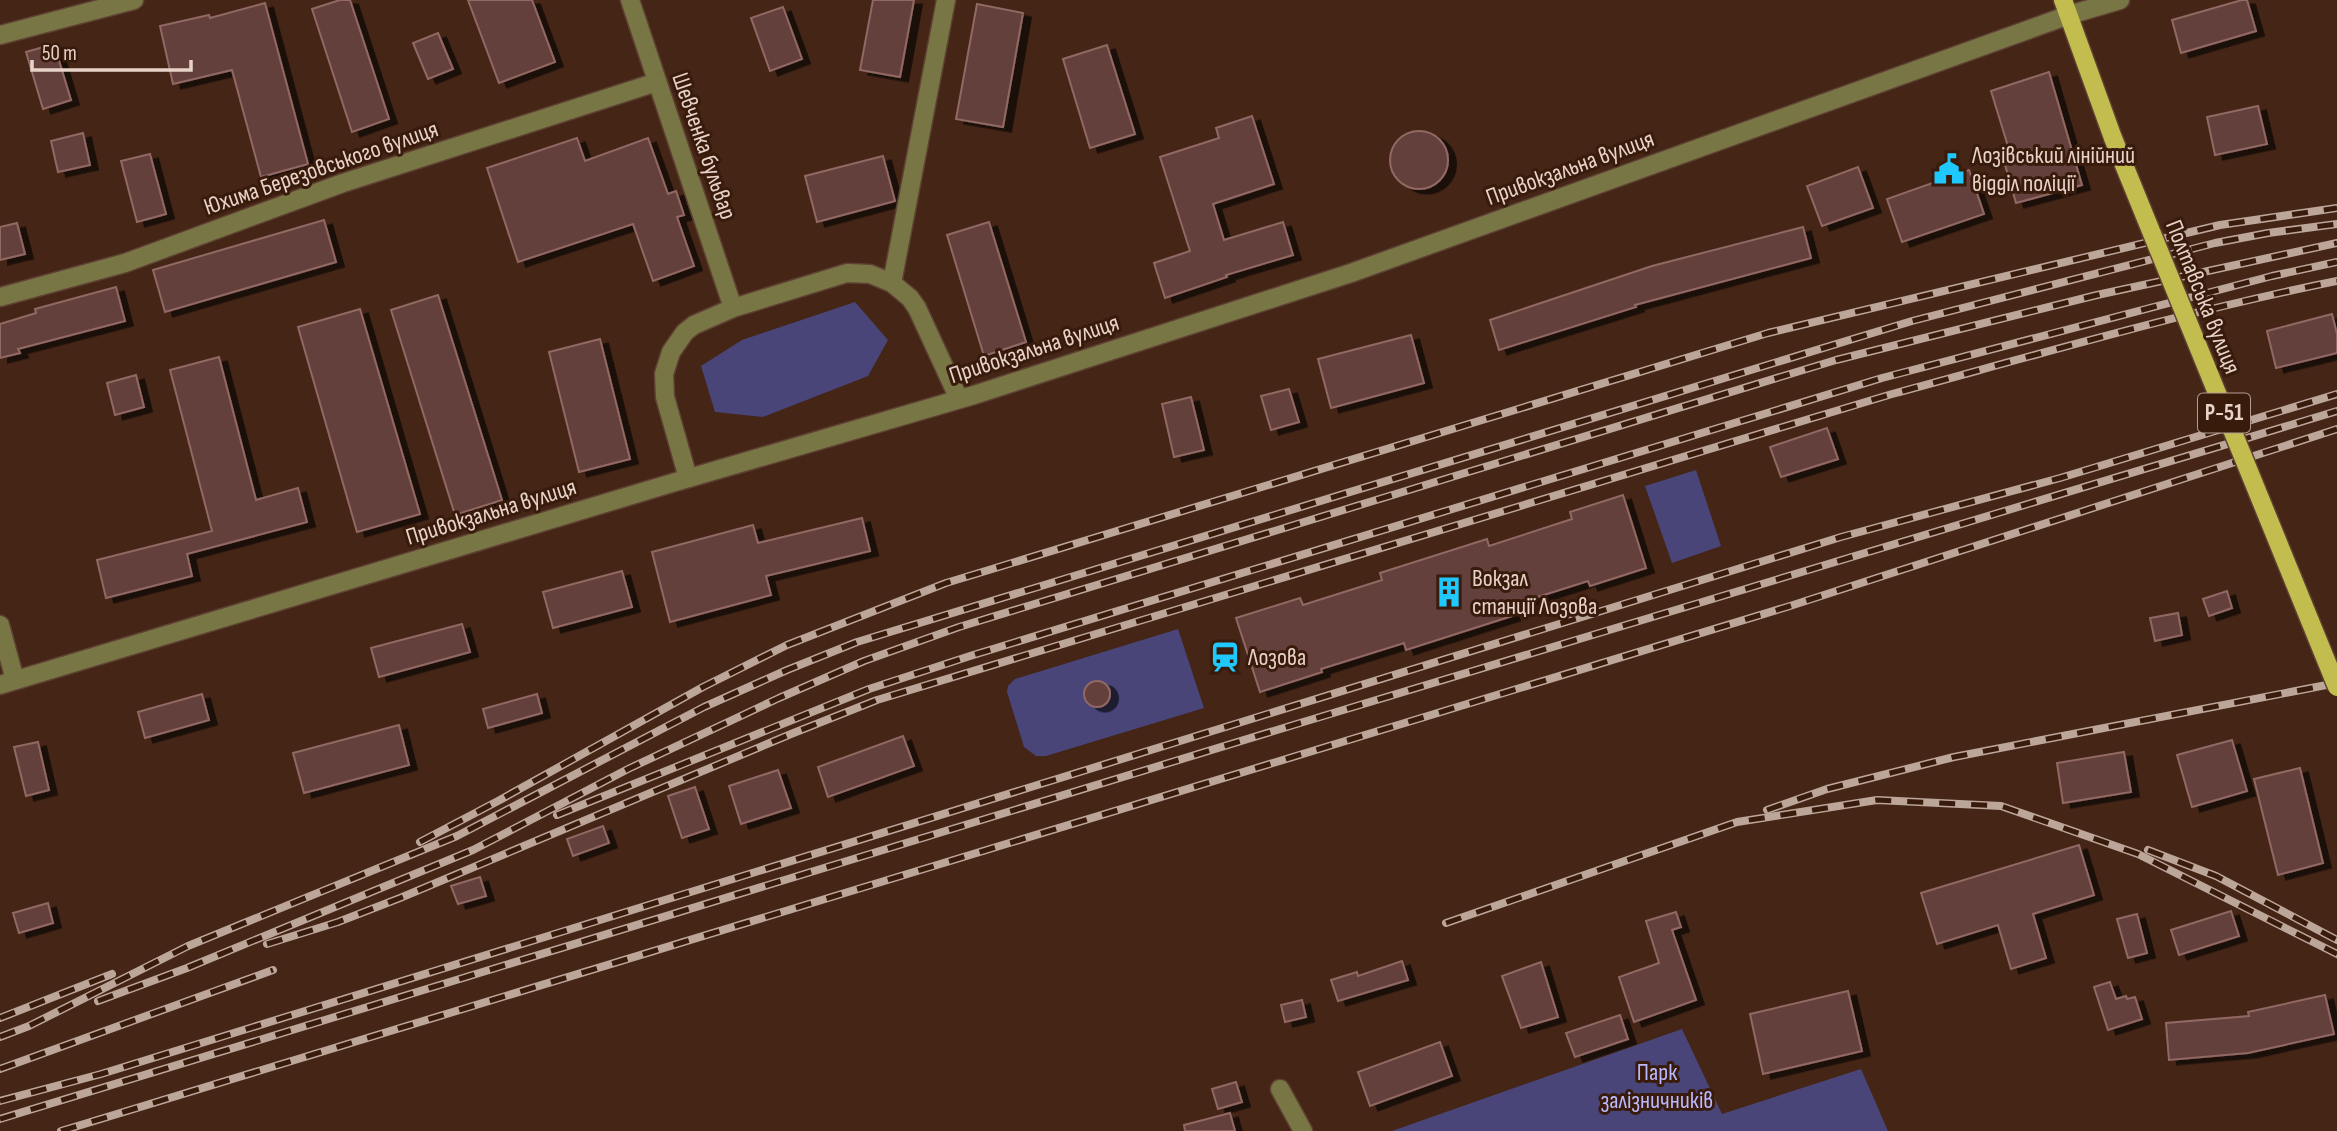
<svg xmlns="http://www.w3.org/2000/svg" width="2337" height="1131" font-family="'Sofia Sans Condensed',sans-serif">
	<defs>
		<filter id="shadow"><feDropShadow dx="8" dy="4.5" stdDeviation="0" flood-color="#0009"/></filter>
	</defs>
	<rect width="100%" height="100%" fill="#442516"/>
	<g fill="#494579">
		<polygon points="855,302 888,340 868,376 763,417 715,412 701,366 742,340"/>
		<polygon points="1696,470 1721,546 1672,563 1645,486"/>
		<polygon points="1178,629 1204,708 1046,756 1036,756 1024,747 1007,692 1008,686 1015,679"/>
		<polygon points="1682,1029 1722,1114 1861,1069 1888,1131 1392,1131"/>
	</g>
	<g fill="#643f3b" stroke="#916863" stroke-width="2" filter="url(#shadow)">
		<polygon points="340,0 350,0 389,119 352,132 312,9"/>
		<polygon points="468,0 532,0 555,62 499,83"/>
		<polygon points="873,0 914,0 900,77 860,70"/>
		<polygon points="2242,0 2247,0 2256,31 2181,53 2172,20"/>
		<polygon points="265,3 308,164 261,177 232,70 173,84 160,26 209,15 210,18"/>
		<polygon points="977,4 1023,13 1003,127 956,119"/>
		<polygon points="783,7 802,59 770,71 751,18"/>
		<polygon points="438,33 453,69 428,79 413,43"/>
		<polygon points="54,44 71,100 43,109 26,52"/>
		<polygon points="1107,45 1135,134 1090,148 1063,59"/>
		<polygon points="2049,72 2082,185 2016,203 2003,158 2011,156 1991,91"/>
		<polygon points="2258,106 2267,144 2215,155 2207,117"/>
		<polygon points="1252,116 1274,184 1213,204 1224,240 1283,222 1293,255 1226,275 1227,277 1165,298 1154,263 1190,251 1160,157 1219,138 1216,128"/>
		<circle cx="1419" cy="160" r="29"/>
		<polygon points="83,133 90,165 58,172 51,141"/>
		<polygon points="577,138 585,161 648,138 668,194 676,191 684,215 677,217 694,266 653,281 633,224 518,262 487,168"/>
		<polygon points="150,154 166,214 137,222 121,161"/>
		<polygon points="883,156 895,201 817,222 805,176"/>
		<polygon points="1858,167 1873,208 1822,226 1807,186"/>
		<polygon points="1969,170 1984,214 1902,242 1887,199"/>
		<polygon points="324,220 336,262 165,312 153,270"/>
		<polygon points="989,222 1026,342 984,356 947,235"/>
		<polygon points="17,223 25,254 0,260 0,227"/>
		<polygon points="1803,227 1811,258 1635,305 1636,307 1499,350 1490,320 1652,266"/>
		<polygon points="116,287 125,321 18,349 20,353 0,358 0,324 36,313 35,309"/>
		<polygon points="438,295 502,500 455,515 391,310"/>
		<polygon points="360,309 420,514 357,532 298,327"/>
		<polygon points="2332,314 2337,334 2337,353 2276,368 2267,331"/>
		<polygon points="1411,335 1424,383 1331,408 1318,359"/>
		<polygon points="600,339 630,459 579,472 549,352"/>
		<polygon points="219,357 256,500 298,488 307,522 187,554 192,576 106,598 97,560 212,531 170,370"/>
		<polygon points="136,375 144,407 115,415 107,383"/>
		<polygon points="1289,389 1299,422 1271,430 1261,396"/>
		<polygon points="1191,397 1204,450 1174,457 1162,404"/>
		<polygon points="1827,428 1838,459 1781,477 1770,447"/>
		<polygon points="1623,495 1646,568 1590,586 1588,581 1509,606 1512,616 1406,650 1404,643 1321,669 1322,672 1260,692 1236,618 1300,598 1303,605 1382,580 1380,573 1487,539 1489,546 1572,519 1570,512"/>
		<polygon points="862,518 870,551 766,576 771,595 670,622 652,552 753,525 758,543"/>
		<polygon points="622,571 632,607 553,628 543,592"/>
		<polygon points="2227,591 2232,608 2209,616 2203,599"/>
		<polygon points="2178,613 2182,635 2155,641 2150,618"/>
		<polygon points="462,624 470,652 379,677 371,648"/>
		<circle cx="1097" cy="694" r="13"/>
		<polygon points="202,694 209,720 145,738 138,712"/>
		<polygon points="537,694 542,713 488,728 483,709"/>
		<polygon points="399,725 409,765 304,793 293,753"/>
		<polygon points="903,736 914,766 828,797 818,767"/>
		<polygon points="2232,740 2247,791 2192,807 2177,755"/>
		<polygon points="38,742 49,790 26,796 14,747"/>
		<polygon points="2124,752 2131,792 2063,803 2057,763"/>
		<polygon points="2300,768 2323,863 2278,875 2254,779"/>
		<polygon points="778,770 791,808 741,824 729,786"/>
		<polygon points="695,787 709,829 682,838 668,796"/>
		<polygon points="603,826 609,843 573,856 567,839"/>
		<polygon points="2079,845 2094,895 2033,914 2046,958 2011,969 1998,925 1937,944 1921,893"/>
		<polygon points="480,877 486,896 458,904 451,886"/>
		<polygon points="48,903 53,923 19,933 13,913"/>
		<polygon points="2231,911 2239,936 2179,955 2171,930"/>
		<polygon points="1676,912 1681,927 1672,930 1696,1000 1634,1022 1619,977 1659,963 1646,921"/>
		<polygon points="2137,914 2147,953 2128,958 2117,919"/>
		<polygon points="1402,961 1408,980 1338,1001 1331,980 1357,972 1358,976"/>
		<polygon points="1541,962 1558,1017 1521,1028 1502,976"/>
		<polygon points="2110,982 2116,999 2126,996 2127,999 2135,997 2142,1019 2108,1030 2094,987"/>
		<polygon points="1848,991 1862,1051 1763,1074 1750,1014"/>
		<polygon points="2325,995 2334,1034 2248,1053 2169,1060 2166,1023 2249,1016 2248,1012"/>
		<polygon points="1302,1000 1306,1017 1285,1022 1281,1005"/>
		<polygon points="1620,1015 1628,1039 1575,1057 1566,1033"/>
		<polygon points="1440,1042 1452,1076 1370,1106 1358,1072"/>
		<polygon points="1236,1082 1242,1102 1218,1109 1212,1089"/>
		<polygon points="1230,1113 1235,1131 1185,1131 1184,1125"/>
	</g>
	<g fill="none" stroke-linecap="round" stroke-linejoin="round">
		<g stroke="#5e4133" stroke-width="21">
			<g id="minor">
				<polyline points="630,0 733,308"/>
				<polyline points="0,35 134,0"/>
				<polyline points="892,283 946,0"/>
				<polyline points="0,297 125,263 343,183 657,82"/>
				<polyline points="688,478 665,397 664,374 671,352 685,332 694,325 733,308 847,273 870,274 892,283 910,298 917,308 959,399"/>
				<polyline points="0,625 15,680"/>
				<polyline points="0,685 672,483 974,395 1351,273 2069,15 2120,0"/>
				<polyline points="1280,1089 1303,1131"/>
			</g>
		</g>
		<g stroke="#5e4133" stroke-width="21">
			<polyline id="major" points="2063,0 2113,138"/>
		</g>
		<use href="#minor" stroke="#787644" stroke-width="18"/>
		<use href="#major" stroke="#c3bc4e" stroke-width="18"/>
		<g stroke="#bca599" stroke-width="8">
			<g id="rail">
				<polyline points="1767,810 1827,789 1954,757 2337,683"/>
				<polyline points="557,815 869,689 970,656 1882,378 2272,276 2337,262"/>
				<polyline points="420,842 498,801 703,687 787,645 946,583 1768,333 2220,225 2337,208"/>
				<polyline points="2148,850 2216,876 2337,940"/>
				<polyline points="1446,923 1737,822 1877,800 2001,806 2138,854 2337,954"/>
				<path d="M267,944L338,922L400,898L791,734L877,700L1892,394C2040,354 2187,311 2337,281"/>
				<polyline points="98,1001 187,968 473,850 628,769 779,698 864,661 959,627 1836,360 2097,295 2337,243"/>
				<polyline points="0,1018 112,974"/>
				<polyline points="0,1037 29,1026 188,946 457,836 704,707 787,670 857,642 1912,321 2215,243 2268,233 2337,224"/>
				<polyline points="0,1069 273,970"/>
				<polyline points="0,1101 101,1074 1841,537 2060,478 2337,394"/>
				<polyline points="0,1119 1300,723 2337,411"/>
				<polyline points="61,1131 1790,606 2337,429"/>
			</g>
		</g>
		<use href="#rail" stroke="#391b0c" stroke-width="5" stroke-dasharray="16" stroke-linecap="butt"/>
		<g stroke="#5e4133" stroke-width="21" stroke-linecap="butt">
			<polyline id="major-bridge" points="2113,138 2337,687"/>
		</g>
		<use href="#major-bridge" stroke="#c3bc4e" stroke-width="18"/>
	</g>
	<defs>
		<g id="civic-bare" transform="scale(2.415)"><path d="M-.6-6.5H3V-4.5H.6V-3L4-1V1h2V6H-6V1h2V-1L-.6-3ZM-1.2 2.5V6h2.4V2.5Z" fill="#20c9fd" stroke="#391b0c" stroke-width="2.5" paint-order="stroke"/></g>
		<g id="building-bare" transform="scale(2.415)"><path d="M-4-6H4V6H1V3H-1V6H-4ZM-2.5-4.3h1.7v1.8h-1.7ZM.8-4.3h1.7v1.8H.8ZM-2.5-1h1.7V.8h-1.7ZM.8-1h1.7V.8H.8Z" fill="#20c9fd" stroke="#391b0c" stroke-width="2.5" paint-order="stroke"/></g>
		<g id="station-bare" transform="scale(2.415)"><path d="M-3-6H3Q5-6 5-4V2Q5 4 3 4L4.5 6H3L1.5 4h-3L-3 6H-4.5L-3 4Q-5 4-5 2V-4Q-5-6-3-6ZM-3.5-4v3h7v-3ZM-3.5 1v1.5H-2V1ZM2 1v1.5H3.5V1Z" fill="#20c9fd" stroke="#391b0c" stroke-width="2.5" paint-order="stroke"/></g>
	</defs>
	<g fill-rule="evenodd">
		<use href="#civic-bare" x="1949" y="169"/>
		<use href="#building-bare" x="1449" y="592"/>
		<use href="#station-bare" x="1225" y="657"/>
	</g>
	<g text-anchor="middle" dominant-baseline="central" stroke-width="6" stroke-linejoin="round" paint-order="stroke">
		<rect fill="#391b0c" stroke="#b49c90" stroke-width="2" x="2198" y="393.5" width="52" height="39" rx="5"/>
		<g font-size="23" font-weight="bold" fill="#e8d3c9">
			<text x="2224" y="413">Р-51</text>
		</g>
		<g font-size="24" fill="#e8d3c9" stroke="#391b0c">
			<text transform="translate(704 146) rotate(71)">Шевченка бульвар</text>
			<text transform="translate(321 168) rotate(-19)">Юхима Березовського вулиця</text>
			<text transform="translate(1570 168) rotate(-20)">Привокзальна вулиця</text>
			<text transform="translate(2203 297) rotate(68)">Полтавська вулиця</text>
			<text transform="translate(1034 349) rotate(-18)">Привокзальна вулиця</text>
			<text transform="translate(491 512) rotate(-17)">Привокзальна вулиця</text>
		</g>
		<g font-size="24" fill="#e8d3c9" stroke="#391b0c" text-anchor="start">
			<text x="1972" y="155">Лозівський лінійний<tspan x="1972" dy="28">відділ поліції</tspan></text>
			<text x="1472" y="578">Вокзал<tspan x="1472" dy="28">станції Лозова</tspan></text>
			<text x="1248" y="657">Лозова</text>
		</g>
		<g font-size="24" fill="#bab8ff" stroke="#391b0c">
			<text x="1657" y="1072">Парк<tspan x="1657" dy="28">залізничників</tspan></text>
		</g>
	</g>
	<path d="M32 60v10h159v-10" fill="none" stroke="#e8d3c9" stroke-width="3.5"/>
	<text x="42" y="60" font-size="21" fill="#e8d3c9" stroke="#391b0c" stroke-width="5" paint-order="stroke">50 m</text>
</svg>
